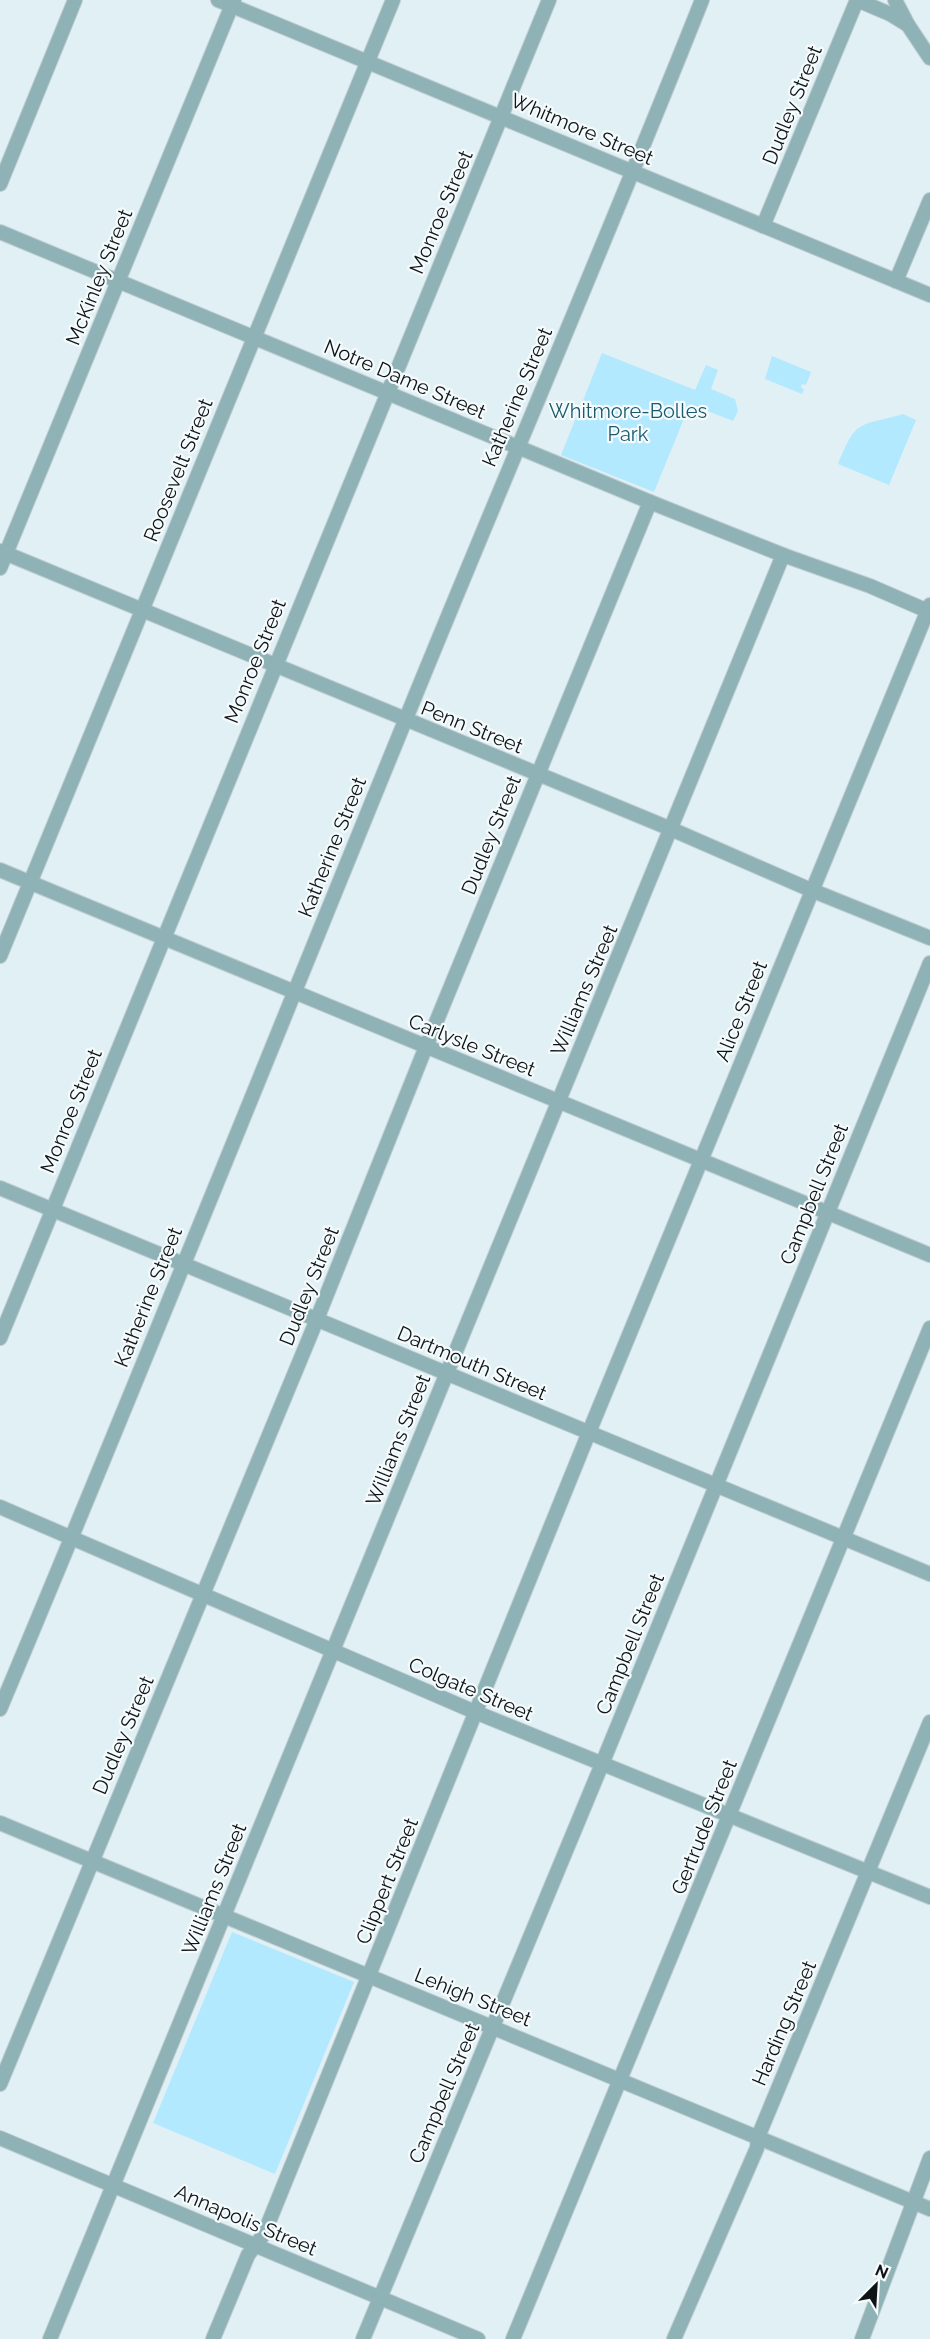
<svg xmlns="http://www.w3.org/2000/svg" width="930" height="2339" font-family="Raleway,sans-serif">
	<rect width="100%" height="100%" fill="#e1f0f5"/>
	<g fill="#b2e9fe">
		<polygon points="602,353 695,390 706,365 718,370 711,389 735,399 738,411 733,421 690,404 654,492 561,455"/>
		<polygon points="772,356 811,372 806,385 802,384 801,388 804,389 802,394 765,379"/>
		<path d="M903,414L916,420L889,485L838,464C857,418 858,427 903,414Z"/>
		<polygon points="232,1932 354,1982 275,2174 153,2123"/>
	</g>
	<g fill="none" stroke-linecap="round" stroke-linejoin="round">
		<g stroke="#bfcdd1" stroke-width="16">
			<g id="minor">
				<polyline points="218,0 930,295"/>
				<polyline points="857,0 890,14 908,25"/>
				<polyline points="895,0 908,25 930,58"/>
				<polyline points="0,184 75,0"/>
				<polyline points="763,226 857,0"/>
				<polyline points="0,232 650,502 783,555 870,586 930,612"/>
				<polyline points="896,281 930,200"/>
				<polyline points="0,551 671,829 811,890 930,938"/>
				<polyline points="0,568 234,0"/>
				<polyline points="0,870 930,1255"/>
				<polyline points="0,956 393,0"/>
				<polyline points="0,1188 930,1574"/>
				<polyline points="0,1338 549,0"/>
				<polyline points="0,1507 475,1712 930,1897"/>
				<path d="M0,1709C138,1381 270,1051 405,721C503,480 606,242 702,0"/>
				<polyline points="0,1823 930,2209"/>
				<polyline points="0,2084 313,1329 421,1059 650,502"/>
				<polyline points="0,2138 478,2339"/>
				<polyline points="50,2339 783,555"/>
				<polyline points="213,2339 248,2255 264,2234 594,1420 930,605"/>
				<polyline points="363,2339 602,1764 930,963"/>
				<polyline points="513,2339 930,1328"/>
				<polyline points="674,2339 757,2148 758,2137 930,1722"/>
				<polyline points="862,2339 930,2158"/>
			</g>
		</g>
		<use href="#minor" stroke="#8eb2b5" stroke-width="14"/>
	</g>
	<g text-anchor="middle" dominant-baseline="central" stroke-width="4.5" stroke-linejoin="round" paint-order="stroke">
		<g font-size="20" fill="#0e1315" stroke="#f5fbfd">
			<text transform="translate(792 105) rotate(-68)">Dudley Street</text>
			<text transform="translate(582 129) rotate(23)">Whitmore Street</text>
			<text transform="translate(441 212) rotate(-67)">Monroe Street</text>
			<text transform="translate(99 277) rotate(-68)">McKinley Street</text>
			<text transform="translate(405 379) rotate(23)">Notre Dame Street</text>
			<text transform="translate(517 397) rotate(-67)">Katherine Street</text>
			<text transform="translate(178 470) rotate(-68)">Roosevelt Street</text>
			<text transform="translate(255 661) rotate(-68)">Monroe Street</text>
			<text transform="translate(472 727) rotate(22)">Penn Street</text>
			<text transform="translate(491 835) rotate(-68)">Dudley Street</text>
			<text transform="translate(332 847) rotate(-68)">Katherine Street</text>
			<text transform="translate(584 990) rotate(-67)">Williams Street</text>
			<text transform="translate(741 1011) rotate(-68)">Alice Street</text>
			<text transform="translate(472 1045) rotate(22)">Carlysle Street</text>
			<text transform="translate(71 1111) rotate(-68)">Monroe Street</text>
			<text transform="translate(814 1194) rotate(-68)">Campbell Street</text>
			<text transform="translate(309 1286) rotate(-68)">Dudley Street</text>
			<text transform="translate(148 1297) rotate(-68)">Katherine Street</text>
			<text transform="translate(472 1363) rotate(23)">Dartmouth Street</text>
			<text transform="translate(398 1440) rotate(-68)">Williams Street</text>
			<text transform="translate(630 1644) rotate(-68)">Campbell Street</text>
			<text transform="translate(471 1689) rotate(23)">Colgate Street</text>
			<text transform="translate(123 1735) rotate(-67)">Dudley Street</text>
			<text transform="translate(704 1827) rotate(-68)">Gertrude Street</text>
			<text transform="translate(387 1881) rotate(-68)">Clippert Street</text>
			<text transform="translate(214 1889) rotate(-68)">Williams Street</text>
			<text transform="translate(473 1997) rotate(22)">Lehigh Street</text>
			<text transform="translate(784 2023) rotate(-67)">Harding Street</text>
			<text transform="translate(444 2093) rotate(-67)">Campbell Street</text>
			<text transform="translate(246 2220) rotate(23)">Annapolis Street</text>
		</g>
		<g font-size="20" fill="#1a5a6d" stroke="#f5fbfd">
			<text x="628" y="411">Whitmore-Bolles<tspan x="628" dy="23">Park</tspan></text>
		</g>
	</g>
	<g transform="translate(876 2285) rotate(24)" stroke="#f5fbfd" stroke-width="4.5" paint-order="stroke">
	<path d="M0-4.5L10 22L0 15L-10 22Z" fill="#0e1315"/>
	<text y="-9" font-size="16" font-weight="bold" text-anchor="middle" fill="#0e1315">N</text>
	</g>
</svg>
